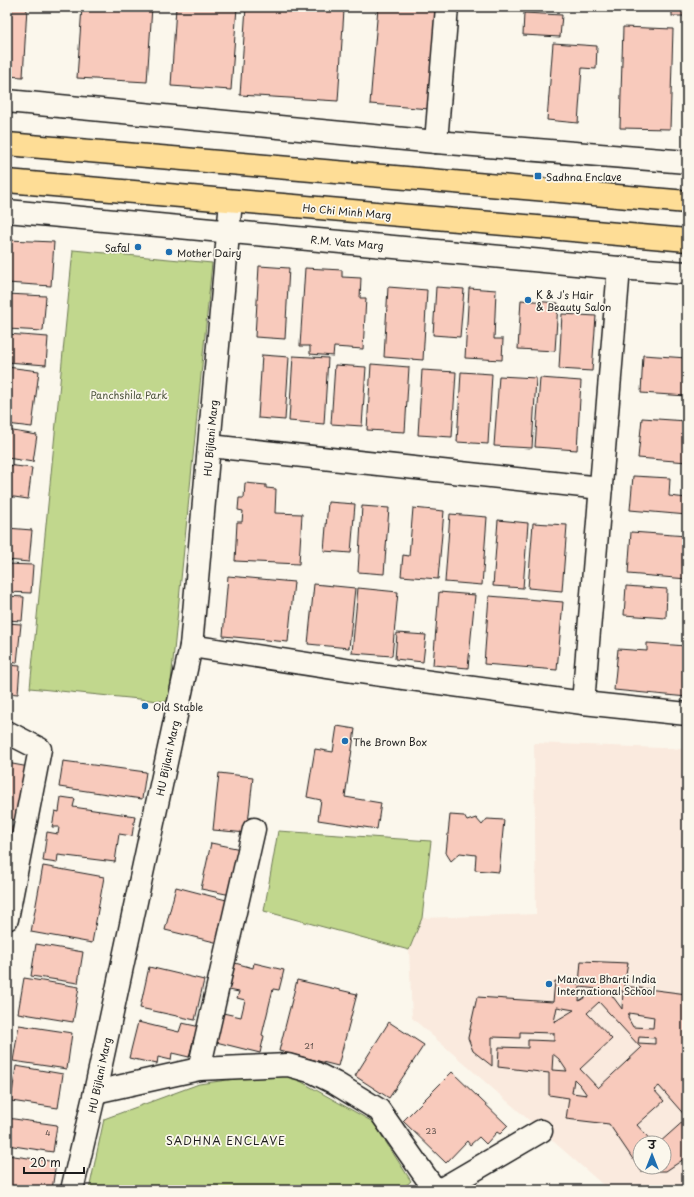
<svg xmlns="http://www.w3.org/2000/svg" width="694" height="1197" font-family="'Playpen Sans','Playpen Sans Deva',sans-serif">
	<rect width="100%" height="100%" fill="#fbf7ec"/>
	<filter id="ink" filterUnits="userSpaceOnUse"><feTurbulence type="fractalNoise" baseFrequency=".025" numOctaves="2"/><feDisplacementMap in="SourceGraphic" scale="8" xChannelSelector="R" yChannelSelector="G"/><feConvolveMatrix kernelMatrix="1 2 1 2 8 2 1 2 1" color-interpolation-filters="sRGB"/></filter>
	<g filter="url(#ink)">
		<path fill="#faeade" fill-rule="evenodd" d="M534,743L687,749V1190H609L412,1018L409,950L422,918L536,914ZM640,1143H664V1167H640Z"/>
		<g fill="#c1d78d" stroke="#6e7a54">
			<polygon points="73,250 212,263 169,702 30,688"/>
			<polygon points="278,831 431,841 422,918 409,950 264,911"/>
			<polygon points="284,1072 373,1122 411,1181 401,1190 89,1190 104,1119 199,1084"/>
		</g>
		<g fill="#f8cabc" stroke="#1c1c1c" fill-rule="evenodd">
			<polygon points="7,7 27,7 23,77 7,76"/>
			<polygon points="82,7 152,7 147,82 77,78"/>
			<polygon points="176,7 237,7 231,90 171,86"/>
			<polygon points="246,7 298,7 344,10 338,101 240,95"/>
			<polygon points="378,7 408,7 437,9 429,109 370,104"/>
			<rect x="672" y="7" width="15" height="9"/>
			<polygon points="524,13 562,15 560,37 523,35"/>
			<polygon points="623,27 673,29 670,129 620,128"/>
			<polygon points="553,43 597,46 596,69 582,68 578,123 547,120"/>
			<polygon points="8,240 54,242 51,286 7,283"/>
			<polygon points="259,266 289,268 285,339 255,337"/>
			<polygon points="305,268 342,270 342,277 361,278 360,298 366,298 363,349 334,347 333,356 310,354 310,346 300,346"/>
			<polygon points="388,287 427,290 423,360 384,357"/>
			<polygon points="436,287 464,289 460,337 433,335"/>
			<polygon points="469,288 496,290 494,339 503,339 502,360 465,358"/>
			<polygon points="7,294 46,296 43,331 7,329"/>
			<polygon points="521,300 558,303 555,351 518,349"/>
			<polygon points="562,314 596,316 592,371 559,369"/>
			<polygon points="7,334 48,337 46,365 7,362"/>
			<polygon points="262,355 289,357 285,420 258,418"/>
			<polygon points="643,355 687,358 687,396 641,393"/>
			<polygon points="293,356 328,358 324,424 289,421"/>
			<polygon points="371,364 409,367 405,432 367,430"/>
			<polygon points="335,365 366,367 362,426 331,424"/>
			<polygon points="7,367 39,371 32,427 7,424"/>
			<polygon points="422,370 456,372 452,437 418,435"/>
			<polygon points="461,372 492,374 488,444 457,442"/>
			<polygon points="499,376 536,378 532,448 494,446"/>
			<polygon points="540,378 581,381 577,450 535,447"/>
			<polygon points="642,418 687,421 687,462 638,458"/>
			<polygon points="7,430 37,435 33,462 7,458"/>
			<polygon points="7,465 32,468 28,499 7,496"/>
			<polygon points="633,476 670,478 669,496 687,498 687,515 630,510"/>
			<polygon points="245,483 266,485 266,488 276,489 275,513 302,514 299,564 235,561 237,522 242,522 243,511 238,510 239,498 244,498"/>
			<polygon points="328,502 355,504 351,553 324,551"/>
			<polygon points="362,506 389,508 384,574 358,572"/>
			<polygon points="413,508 444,511 438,579 401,576 403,555 409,556"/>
			<polygon points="450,514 487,517 482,585 445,582"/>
			<polygon points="498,520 528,523 523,588 493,586"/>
			<polygon points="533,523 567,525 562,591 528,588"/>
			<polygon points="7,528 32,530 29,562 7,560"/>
			<polygon points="631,532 687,536 687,579 628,574"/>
			<polygon points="7,564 33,565 31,593 7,592"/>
			<polygon points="228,576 294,582 288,642 223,636"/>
			<polygon points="314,584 355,588 349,648 308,644"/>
			<polygon points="626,586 667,589 666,618 624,615"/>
			<polygon points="358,588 398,592 392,656 352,653"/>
			<polygon points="439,592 475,595 468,668 433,665"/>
			<polygon points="7,596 24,597 22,621 7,620"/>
			<polygon points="489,596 563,602 557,670 484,664"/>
			<polygon points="7,623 21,624 17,663 7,662"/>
			<polygon points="397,633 426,635 423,662 395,659"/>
			<polygon points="647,643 686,646 685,654 687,654 687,697 614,690 618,649 647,651"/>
			<polygon points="7,665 20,666 18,694 7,693"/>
			<polygon points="337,726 355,729 345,797 381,803 377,829 318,820 321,800 307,797 315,749 333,752"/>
			<polygon points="63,761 146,772 142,799 59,787"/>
			<polygon points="7,763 29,767 19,821 7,819"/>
			<polygon points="219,773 253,777 247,833 213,830"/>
			<polygon points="61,797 75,799 73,807 135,816 132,836 119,834 115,862 58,855 57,863 43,861 47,832 58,834 59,827 52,827 55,811 59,812"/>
			<polygon points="450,815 464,816 467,821 476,818 482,825 487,819 504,820 499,872 475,870 476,855 460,853 451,861 446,853"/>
			<polygon points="7,826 16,827 12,852 7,851"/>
			<polygon points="211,843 246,850 236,896 201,889"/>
			<polygon points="43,866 104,877 92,943 31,932"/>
			<polygon points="176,887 234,902 223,944 165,930"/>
			<polygon points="36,944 83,952 78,983 31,976"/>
			<path d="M581,961L628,963L624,986L687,994V1118L659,1086L654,1090L664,1101L637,1125L653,1143H640V1167H664V1143H659L687,1118V1157L666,1171H641L609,1124L566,1119L569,1098L549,1095V1073L498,1067L499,1047L528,1048V1040L554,1041V1033L520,1032V1038L492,1037V1066L473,1051L468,1038L477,997L553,1002L555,981L579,984ZM580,987L598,989L579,1001ZM608,990L623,991L622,1009ZM599,1002L641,1048L598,1088L580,1069L612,1039L587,1013ZM557,1007L574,1010L554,1022ZM629,1013L654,1017L653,1028L633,1027L628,1018ZM639,1037L655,1038V1044L638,1043ZM553,1054L559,1059L567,1071L552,1070ZM574,1079L580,1085L587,1095L572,1093Z"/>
			<polygon points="235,963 253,968 254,963 284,970 279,990 273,989 262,1035 264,1036 260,1053 216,1042 223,1013 241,1017 245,1000 237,998 239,992 229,990"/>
			<polygon points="149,967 204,980 195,1020 140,1008"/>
			<polygon points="24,978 79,987 73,1022 18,1013"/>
			<polygon points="297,980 357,994 338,1066 279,1051"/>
			<polygon points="138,1022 179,1032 182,1023 205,1028 202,1039 194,1037 189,1057 172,1053 171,1060 158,1057 157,1064 129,1058"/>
			<polygon points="389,1022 424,1045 389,1098 355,1076"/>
			<polygon points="19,1025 72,1033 67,1069 13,1061"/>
			<polygon points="16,1066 63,1074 58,1108 11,1101"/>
			<polygon points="452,1072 508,1126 500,1134 497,1132 486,1144 479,1137 470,1145 467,1141 446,1163 403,1121"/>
			<polygon points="7,1118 57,1125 53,1152 7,1145"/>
			<polygon points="7,1155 56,1162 52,1190 7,1190"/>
		</g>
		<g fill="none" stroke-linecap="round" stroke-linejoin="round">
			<g stroke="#1c1c1c" stroke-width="25">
				<g id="minor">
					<polyline points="7,101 436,142 687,162"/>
					<polyline points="436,142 447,7"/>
					<polyline points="7,211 619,268 687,273"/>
					<polyline points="210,446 601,488"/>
					<polyline points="191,646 359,672 583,703 687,714"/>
					<polyline points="583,703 619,268"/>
					<polyline points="7,732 40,749 7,919"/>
					<polyline points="199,1069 254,829"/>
					<polyline points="95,1092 199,1069 288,1065 313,1072 335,1083 379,1110 435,1190"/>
					<polyline points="72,1190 95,1092 191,646 231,201"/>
					<polyline points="440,1190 541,1131"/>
				</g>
			</g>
			<g stroke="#1c1c1c" stroke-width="25">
				<g id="major">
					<polyline points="7,144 687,202"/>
					<polyline points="7,181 687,240"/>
				</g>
			</g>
			<use href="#minor" stroke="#fbf7ec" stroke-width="22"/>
			<use href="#major" stroke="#fedd96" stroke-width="22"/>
		</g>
	</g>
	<g fill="#1f6fb2" stroke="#fbf7ec" stroke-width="1.5">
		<rect x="534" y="172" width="8" height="8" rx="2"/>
		<circle cx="138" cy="247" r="4"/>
		<circle cx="169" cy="252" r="4"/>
		<circle cx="528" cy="300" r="4"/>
		<circle cx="145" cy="706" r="4"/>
		<circle cx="345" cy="741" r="4"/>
		<circle cx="549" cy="984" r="4"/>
	</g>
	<g text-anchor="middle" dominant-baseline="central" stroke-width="3.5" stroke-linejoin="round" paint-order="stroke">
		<g font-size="8" fill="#534844">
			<text x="309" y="1046">21</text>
			<text x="431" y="1131">23</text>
			<text x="48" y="1133">4</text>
		</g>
		<g font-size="10" fill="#1c1c1c" stroke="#fbf7ec" text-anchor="start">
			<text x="546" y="176">Sadhna Enclave</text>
			<text x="130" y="247" text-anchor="end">Safal</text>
			<text x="177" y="252">Mother Dairy</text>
			<text x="536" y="294">K &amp; J's Hair<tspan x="536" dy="12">&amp; Beauty Salon</tspan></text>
			<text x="153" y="706">Old Stable</text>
			<text x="353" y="741">The Brown Box</text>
			<text x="557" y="978">Manava Bharti India<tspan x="557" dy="12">International School</tspan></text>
		</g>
		<g font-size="10" fill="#1c1c1c" stroke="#fbf7ec">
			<text transform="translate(347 211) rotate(5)">Ho Chi Minh Marg</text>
			<text transform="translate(347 242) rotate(5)">R.M. Vats Marg</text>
			<text transform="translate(210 438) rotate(-85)">HU Bijlani Marg</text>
			<text transform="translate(167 758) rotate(-78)">HU Bijlani Marg</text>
			<text transform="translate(99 1075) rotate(-78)">HU Bijlani Marg</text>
		</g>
		<g font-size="10" fill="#4e543e" stroke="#fbf7ec">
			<text x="129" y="394">Panchshila Park</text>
		</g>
		<g font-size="11" letter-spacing="1" fill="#1c1c1c" stroke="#fbf7ec">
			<text x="226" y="1140">SADHNA ENCLAVE</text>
		</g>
	</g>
	<rect width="694" height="1197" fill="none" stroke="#fbf7ec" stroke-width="24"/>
	<rect x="12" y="12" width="670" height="1173" fill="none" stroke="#1c1c1c" stroke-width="1.5" filter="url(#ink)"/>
	<g transform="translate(652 1155)"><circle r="19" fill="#fbf7ec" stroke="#a29f99"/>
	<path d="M0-3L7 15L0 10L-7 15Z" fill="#1f6fb2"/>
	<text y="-6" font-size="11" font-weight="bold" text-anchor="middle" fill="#1c1c1c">उ</text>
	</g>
	<path d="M24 1167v6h60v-6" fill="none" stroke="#1c1c1c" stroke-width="2"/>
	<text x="30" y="1167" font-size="12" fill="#1c1c1c" stroke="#fbf7ec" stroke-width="3" paint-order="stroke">20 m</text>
</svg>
